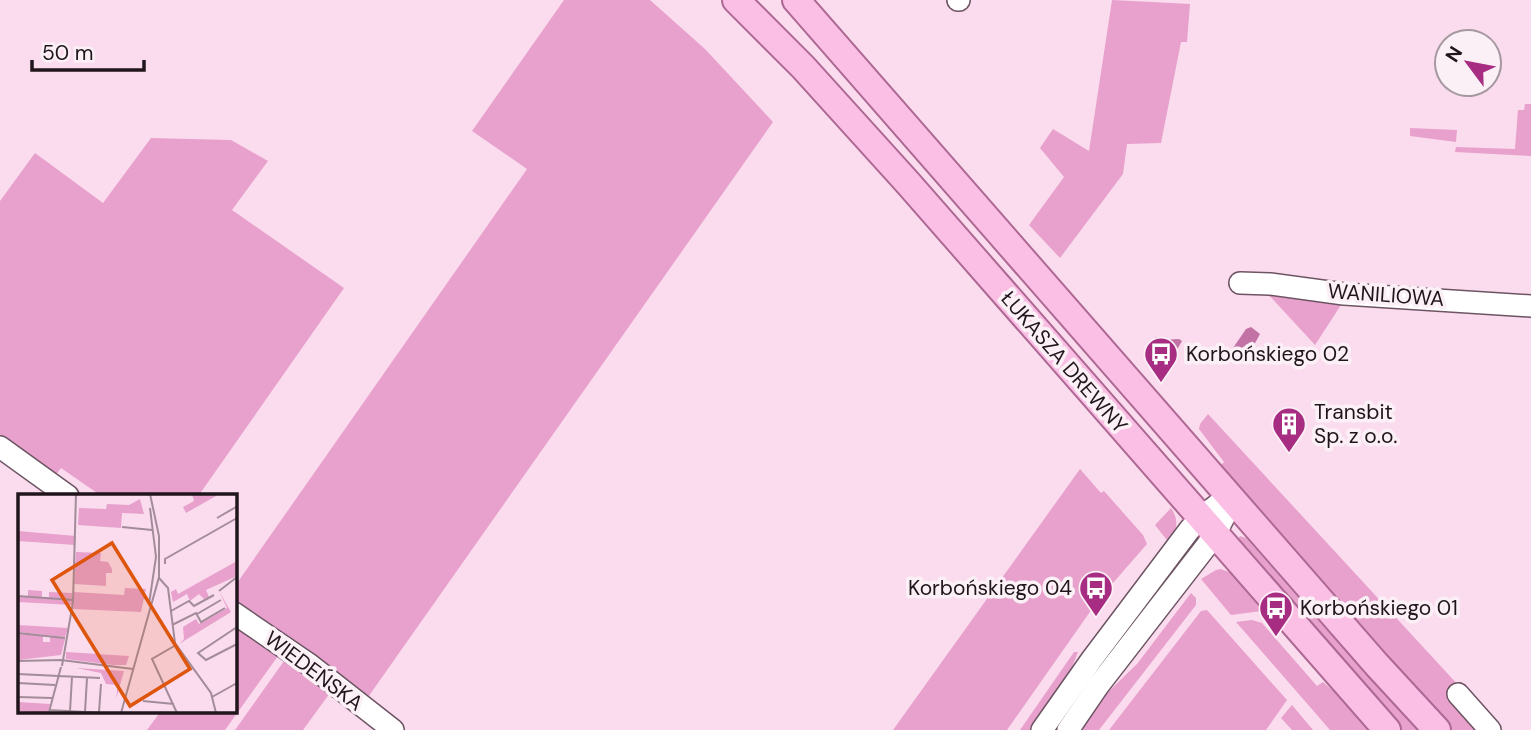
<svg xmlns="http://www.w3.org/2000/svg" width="1531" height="730" font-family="'DM Sans',sans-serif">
	<rect width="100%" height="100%" fill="#fbdcee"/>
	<g fill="#e7a1cc">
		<polygon points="564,0 650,0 705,49 773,122 366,700 235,606 235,586 527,169 472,131"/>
		<polygon points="1112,0 1190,4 1187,42 1181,42 1161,143 1127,144 1123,174 1060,258 1029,225 1064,177 1040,148 1053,129 1089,151"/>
		<polygon points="1525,104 1531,104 1531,156 1455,152 1456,147 1515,149 1518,110 1524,110"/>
		<polygon points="1410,128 1457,130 1456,142 1410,136"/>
		<polygon points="151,138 231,140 268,161 232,210 344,288 199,495 100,495 61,468 53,479 0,441 0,201 35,153 103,203"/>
		<polygon points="1266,292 1336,304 1341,305 1315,345"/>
		<polygon points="1208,414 1460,687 1482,730 1451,730 1220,466 1224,462 1199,429 1200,424"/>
		<polygon points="1080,469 1101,493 1104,491 1143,535 1147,544 1099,599 1007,730 893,730"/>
		<path d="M1171,508C1180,521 1176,531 1170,544L1155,525Z"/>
		<polygon points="1240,536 1246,538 1326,629 1381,679 1425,730 1399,730 1236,542"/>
		<polygon points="1221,569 1239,576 1262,611 1231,615 1201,579 1216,570"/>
		<polygon points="1191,593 1196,598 1196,605 1099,730 1080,730 1105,695 1137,664"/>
		<polygon points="1207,610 1287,700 1266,730 1109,730 1201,611"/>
		<polygon points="1252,620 1262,623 1317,686 1323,682 1356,711 1373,730 1330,730 1236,622"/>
		<polygon points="235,626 278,656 225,730 147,730 161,711 234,711"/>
		<polygon points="1074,652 1078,652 1069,675 1032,730 1020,730"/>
		<polygon points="284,661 330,693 303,730 235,730"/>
		<polygon points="1292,705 1313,730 1292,730 1281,718"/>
	</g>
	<g fill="#c272a4">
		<polygon points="1251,327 1260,334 1254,345 1236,359 1231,358 1229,354 1231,351 1246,329"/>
		<polygon points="1156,337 1161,340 1179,339 1182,341 1168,365 1150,344"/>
	</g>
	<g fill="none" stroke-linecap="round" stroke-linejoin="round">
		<g stroke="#6d5463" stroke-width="24">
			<g id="minor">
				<polyline points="958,0 959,0"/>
				<polyline points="1240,283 1270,284 1344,294 1531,306"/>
				<polyline points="0,447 68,496"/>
				<polyline points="234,613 310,665 393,730"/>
				<polyline points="1458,694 1490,730"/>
				<polyline points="1042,730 1092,659 1190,529 1200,518 1230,495"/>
				<polyline points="1068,730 1098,686 1215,535 1229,507 1230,495"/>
			</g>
		</g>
		<g stroke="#ad6893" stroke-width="30">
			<g id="major">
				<polyline points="736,0 803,67 908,183 1387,730"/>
				<polyline points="796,0 1377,665 1437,730"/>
			</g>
		</g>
		<use href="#minor" stroke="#fff" stroke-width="21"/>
		<use href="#major" stroke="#fbbfe5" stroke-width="26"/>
	</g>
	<defs>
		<g id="bus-pin" transform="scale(1.75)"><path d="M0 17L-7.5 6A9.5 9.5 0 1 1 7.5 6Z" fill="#a72d82" stroke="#fcf0f7"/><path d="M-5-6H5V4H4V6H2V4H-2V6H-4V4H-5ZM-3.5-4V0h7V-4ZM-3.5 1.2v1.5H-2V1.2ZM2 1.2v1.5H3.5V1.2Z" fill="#fff"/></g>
		<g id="building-pin" transform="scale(1.75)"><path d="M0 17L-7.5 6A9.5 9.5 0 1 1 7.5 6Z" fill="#a72d82" stroke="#fcf0f7"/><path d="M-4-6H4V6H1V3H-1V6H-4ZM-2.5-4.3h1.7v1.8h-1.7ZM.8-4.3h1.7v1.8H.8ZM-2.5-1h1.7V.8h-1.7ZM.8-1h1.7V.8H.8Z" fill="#fff"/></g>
	</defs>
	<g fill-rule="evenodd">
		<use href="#bus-pin" x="1161" y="354"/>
		<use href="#building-pin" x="1289" y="424"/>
		<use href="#bus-pin" x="1096" y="588"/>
		<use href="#bus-pin" x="1276" y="608"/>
	</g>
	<g text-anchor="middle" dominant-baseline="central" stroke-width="7" stroke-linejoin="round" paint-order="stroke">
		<g font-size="21" fill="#1f151b" stroke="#fcf0f7">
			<text transform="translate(1386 295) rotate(4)">WANILIOWA</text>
			<text transform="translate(1064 362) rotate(49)">ŁUKASZA DREWNY</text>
			<text transform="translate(314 671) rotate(37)">WIEDEŃSKA</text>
		</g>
		<g font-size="21" fill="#1f151b" stroke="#fcf0f7" text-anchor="start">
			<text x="1186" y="354">Korbońskiego 02</text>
			<text x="1314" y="412">Transbit<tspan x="1314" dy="24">Sp. z o.o.</tspan></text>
			<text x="1072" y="588" text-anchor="end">Korbońskiego 04</text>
			<text x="1300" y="608">Korbońskiego 01</text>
		</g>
	</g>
	<g transform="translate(18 494)">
		<rect width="219" height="219" fill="#fbdcee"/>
		<path d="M174,0H197L198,2L168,19L165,13L176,7ZM122,5L126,20L104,19L103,34L60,31L61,14L88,15L89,10L111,11ZM0,37L58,42L57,51L0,47ZM58,58L83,59L82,67L90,68L94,75V79H88V92L56,90ZM219,67V82L188,96L191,103L186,105L181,100L172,107L169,100L155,108L153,98L158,95L160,100ZM107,94L128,95L123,118L55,115L56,98L106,101ZM10,96L24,97V104L31,103V98L54,99V111L0,108V103H10ZM201,97L213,118L161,150L166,145L165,133L178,125L181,130L209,114ZM0,131L50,134L47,143L0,138ZM0,140L25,141V148H32V142L47,145L43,161L0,166ZM48,158L111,162L108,171H95L48,165ZM58,174L106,177L98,205L100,191L88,190L83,179ZM0,208L32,210L30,219L0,217Z" fill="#e7a1cc"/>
		<path fill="none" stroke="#a38c9a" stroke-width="2" d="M199,24L218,13M104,33L134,36M147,70V65L219,24M141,84L150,94L157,149L193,199L198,219M201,97L219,83M0,102L55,106M131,110L138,63L132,14M153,117L171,107L176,112L196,101M179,120L203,106M154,131L178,119L183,128L207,114M219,133L180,159L188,166L219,150M0,139L47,144M158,151L134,165L159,219M0,167L43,166L115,175M44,172L55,108L58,0M0,180L82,184M0,189L37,191M0,203L34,204M194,203L219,189M125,207L156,210M31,216L86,219M52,217L54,183M31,218L43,173M67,218L69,184M81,218L83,190M103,219L141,83V42L132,0"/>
		<path fill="#de560d" fill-opacity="0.15" stroke="#de560d" stroke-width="3.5" d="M94,49L172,175L112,212L34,86Z"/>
		<rect width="219" height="219" fill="none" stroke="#1f151b" stroke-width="3.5"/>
	</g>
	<g transform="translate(1468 63) rotate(302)"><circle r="33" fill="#fcf0f7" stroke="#a4989f" stroke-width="2"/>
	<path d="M0-5L12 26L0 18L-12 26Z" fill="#a72d82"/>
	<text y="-10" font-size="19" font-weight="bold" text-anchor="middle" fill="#1f151b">N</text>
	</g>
	<path d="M32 60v10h112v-10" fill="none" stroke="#1f151b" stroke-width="3.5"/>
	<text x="42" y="60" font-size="21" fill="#1f151b" stroke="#fcf0f7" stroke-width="5" paint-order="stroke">50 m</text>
</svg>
